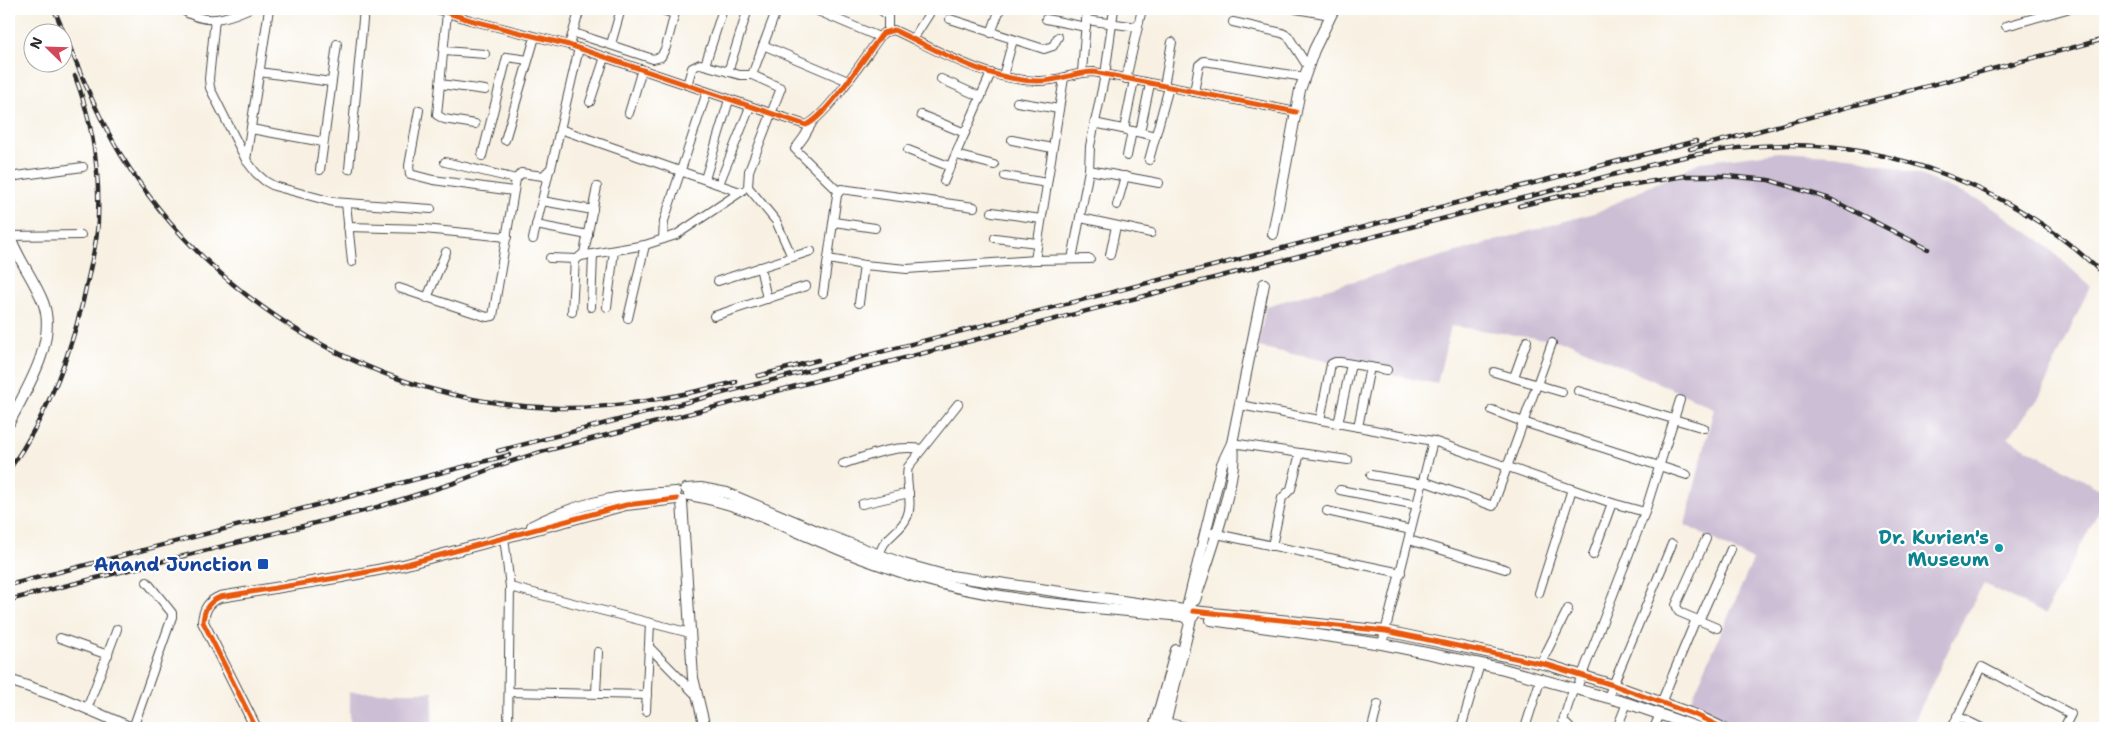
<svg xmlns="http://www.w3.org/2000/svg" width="2114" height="737" font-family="'Shantell Sans',sans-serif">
	<rect width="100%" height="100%" fill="#fff"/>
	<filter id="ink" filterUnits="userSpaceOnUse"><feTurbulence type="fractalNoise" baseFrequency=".02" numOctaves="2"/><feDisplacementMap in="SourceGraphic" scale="10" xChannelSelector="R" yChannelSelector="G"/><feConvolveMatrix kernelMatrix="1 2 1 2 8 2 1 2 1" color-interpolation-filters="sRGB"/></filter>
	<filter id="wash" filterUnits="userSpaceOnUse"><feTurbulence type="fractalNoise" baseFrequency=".0096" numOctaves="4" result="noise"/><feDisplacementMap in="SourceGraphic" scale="20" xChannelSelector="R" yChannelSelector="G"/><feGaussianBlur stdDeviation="1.12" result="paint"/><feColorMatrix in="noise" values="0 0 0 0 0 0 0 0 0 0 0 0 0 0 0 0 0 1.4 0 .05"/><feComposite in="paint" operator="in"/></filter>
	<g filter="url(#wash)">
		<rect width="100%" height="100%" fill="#f8f1e3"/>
		<g fill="#ccbed4">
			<polygon points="1779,152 1849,156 1921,175 1987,204 2041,241 2090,286 2039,398 2008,438 2105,492 2105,499 2045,614 1984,584 1961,624 1911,728 1738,728 1690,703 1753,560 1685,525 1714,408 1567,342 1451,326 1437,384 1258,347 1266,306 1597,212 1700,162"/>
			<polygon points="350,692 433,692 432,728 350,728"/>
		</g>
	</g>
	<g filter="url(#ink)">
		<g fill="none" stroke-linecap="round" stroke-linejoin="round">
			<g stroke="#4a4947" stroke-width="10">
				<g id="minor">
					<path d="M181,9C205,25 223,20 248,9"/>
					<path d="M436,9L470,20L569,45L806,125C826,118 868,52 883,33L894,30C939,51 986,80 1037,81C1057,82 1074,72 1094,72L1296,112"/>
					<polyline points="660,9 674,14"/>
					<polyline points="813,9 879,37"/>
					<polyline points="880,9 888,16 888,30"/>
					<polyline points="1296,9 1331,15"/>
					<polyline points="447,13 437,115 444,119 475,124"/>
					<polyline points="215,19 209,79 210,88 246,160 256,173 265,181 274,186 333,202 431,209"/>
					<polyline points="950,19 1044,49 1053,46 1058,37"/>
					<polyline points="1046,19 1086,27"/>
					<polyline points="1086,20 1138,27"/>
					<polyline points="1233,22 1282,33 1288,36 1308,67"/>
					<polyline points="2006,26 2067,9"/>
					<polyline points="991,33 1000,9"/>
					<polyline points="577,34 653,59 661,57 666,47 676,9"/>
					<polyline points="913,39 929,14 929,9"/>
					<polyline points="611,44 621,9"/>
					<polyline points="569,45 580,9"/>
					<polyline points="763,45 848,81"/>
					<polyline points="444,51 485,54"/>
					<polyline points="705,65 723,9"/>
					<polyline points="259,72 331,82"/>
					<polyline points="728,72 748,9"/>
					<polyline points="1082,72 1087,9"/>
					<polyline points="752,75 775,14"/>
					<polyline points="1003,76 1013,40"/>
					<polyline points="941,79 981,97"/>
					<polyline points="1126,79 1142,9"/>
					<polyline points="440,84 485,90"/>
					<polyline points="687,85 692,68 700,64 740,75 752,75 781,88 749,171 748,187 776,221 792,257"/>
					<polyline points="1164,86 1172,42"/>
					<polyline points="1194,92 1199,65 1204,61 1304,77"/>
					<polyline points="590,102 605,57"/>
					<polyline points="1017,102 1059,109"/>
					<polyline points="419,110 409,166 410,174 433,180 513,191"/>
					<polyline points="629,113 642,69"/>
					<polyline points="921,115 965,133"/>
					<polyline points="812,123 804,137 795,149 839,192"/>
					<polyline points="1094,123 1156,136"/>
					<polyline points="251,129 323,142"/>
					<polyline points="560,129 740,192"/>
					<polyline points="1124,129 1134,80"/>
					<polyline points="1140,132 1150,84"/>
					<polyline points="505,140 535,37"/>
					<polyline points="1012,140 1052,148"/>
					<polyline points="908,150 951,167"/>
					<polyline points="956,155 994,165"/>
					<polyline points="482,156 507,57 528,60"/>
					<polyline points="1127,156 1132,131"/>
					<polyline points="246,160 269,9"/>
					<polyline points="1149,160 1169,87"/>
					<polyline points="445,162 516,179"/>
					<polyline points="349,169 364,9"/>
					<polyline points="320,170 337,44"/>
					<polyline points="1089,170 1159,183"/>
					<polyline points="1005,176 1047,183"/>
					<polyline points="9,177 83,167"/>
					<polyline points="705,179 729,100"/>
					<polyline points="944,181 991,73"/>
					<polyline points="719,184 750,107"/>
					<polyline points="542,201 593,210"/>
					<polyline points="346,203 352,262"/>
					<polyline points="1117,205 1125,176"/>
					<polyline points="992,212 1041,219"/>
					<polyline points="1081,218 1151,233"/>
					<polyline points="834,222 875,228"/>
					<polyline points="536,225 588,235"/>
					<polyline points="348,227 424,229 507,237"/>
					<polyline points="9,236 81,235"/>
					<polyline points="995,238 1037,243"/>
					<polyline points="533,239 549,171"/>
					<polyline points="663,239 664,221 707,92"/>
					<polyline points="1110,255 1116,226"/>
					<polyline points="581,256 645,245 676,235 742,191"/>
					<polyline points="550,258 577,259 584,253 597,187"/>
					<polyline points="828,259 864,265 907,269 1035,260 1090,259"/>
					<polyline points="1072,259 1089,170 1090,146 1105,75 1114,9"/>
					<polyline points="1035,260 1064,78"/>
					<polyline points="760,267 767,299"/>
					<polyline points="718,281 811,251"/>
					<polyline points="399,288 487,317 493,316 516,179 521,173 543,176 551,168 579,48"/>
					<polyline points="823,293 837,195 841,189 974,207"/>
					<polyline points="427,298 446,252"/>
					<polyline points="859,303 864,265"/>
					<polyline points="591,307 593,255"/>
					<polyline points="607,307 614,251"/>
					<polyline points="572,312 575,259"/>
					<polyline points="714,316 806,286"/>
					<polyline points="628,318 645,245"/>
					<polyline points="1494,372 1562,392"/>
					<polyline points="1514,377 1527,341"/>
					<polyline points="1578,391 1704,428"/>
					<polyline points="1240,405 1433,441 1612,503 1645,512"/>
					<polyline points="1492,410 1523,422 1687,475"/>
					<polyline points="1320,420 1331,364 1335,362 1340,362 1387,370"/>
					<polyline points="1338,424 1351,364"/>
					<polyline points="1358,427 1370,367"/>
					<polyline points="1232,443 1348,460"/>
					<path d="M843,464C870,455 893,445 922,449"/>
					<polyline points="1371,475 1423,484"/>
					<polyline points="1423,481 1493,506 1552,343"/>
					<polyline points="1340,490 1417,505"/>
					<polyline points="862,504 909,493"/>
					<polyline points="1327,511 1411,530"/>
					<polyline points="1212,533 1401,573"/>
					<polyline points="504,537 510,587 508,728"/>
					<polyline points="1706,539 1676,605 1679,612 1717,628"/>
					<polyline points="1409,540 1505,569"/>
					<polyline points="1272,546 1282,498 1291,489 1300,453"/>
					<polyline points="1593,555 1612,503"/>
					<path d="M878,558C880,554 881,548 884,544C891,534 902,529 907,517C914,501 904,484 908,467L958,404"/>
					<polyline points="510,587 690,633"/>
					<polyline points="1539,593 1572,489"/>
					<polyline points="1699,621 1731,549"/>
					<polyline points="60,638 108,655"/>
					<polyline points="1382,644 1433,441"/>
					<polyline points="649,647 697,696"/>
					<polyline points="1541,663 1568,609"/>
					<polyline points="1577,688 1645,512 1680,400"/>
					<polyline points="509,692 647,695"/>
					<polyline points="596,693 598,652"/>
					<polyline points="1608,697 1672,544"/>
					<polyline points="1661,703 1696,619"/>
					<polyline points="87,709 117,629"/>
					<polyline points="646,711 650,623"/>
					<polyline points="1957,716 1982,728"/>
					<polyline points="1161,721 1191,728"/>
					<polyline points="133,728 172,617 172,613 147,582"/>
					<polyline points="1372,728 1378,704"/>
					<polyline points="1461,728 1480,664"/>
					<polyline points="1525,728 1541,678"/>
					<polyline points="1570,728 1563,721 1574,687"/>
					<polyline points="1617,728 1627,703"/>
					<polyline points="1654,728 1660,714"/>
					<polyline points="1952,728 1982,667 2071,714 2064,728"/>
					<polyline points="2104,728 2105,724"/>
				</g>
			</g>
			<g stroke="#4a4947" stroke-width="12">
				<g id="tertiary">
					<path d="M9,234C17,258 34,279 43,302C58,341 26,390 9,423"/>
					<polyline points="1273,234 1300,90 1314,50 1334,9"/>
					<polyline points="686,489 701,488 727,493 824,534 904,564 944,575 1184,610"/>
					<path d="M689,495C741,503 783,527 831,546C858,558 888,568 916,577C1002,602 1093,608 1182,616"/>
					<polyline points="682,501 693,678 705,728"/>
					<path d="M532,526C579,502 624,494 676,492"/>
					<path d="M1195,600C1205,569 1242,469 1232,443"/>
					<polyline points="1187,608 1222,464 1232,443 1264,284"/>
					<polyline points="1193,611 1386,631 1548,665 1613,685 1698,716 1723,728"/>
					<polyline points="1211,620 1382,644 1500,668 1627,703 1699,728"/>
					<polyline points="9,680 62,698 132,728"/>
					<path d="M256,728L203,622C204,610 208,602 220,597L342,577L403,565L626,505L677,499"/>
					<polyline points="1154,728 1176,650"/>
					<polyline points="1164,728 1191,619 1194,615 1192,609 1187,608 1183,612 1183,616 1187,619 1191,619"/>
				</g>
			</g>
			<use href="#minor" stroke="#fff" stroke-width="8"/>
			<use href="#tertiary" stroke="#fff" stroke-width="10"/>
			<g stroke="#2b2b2b" stroke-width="4.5">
				<g id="rail">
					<path d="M54,9C75,58 93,109 121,155C214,306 382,405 559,408C618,409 679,396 736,382"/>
					<polyline points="1690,149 2105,39"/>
					<polyline points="1519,206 1561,196 1685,176 1727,176 1769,180 1830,199 1928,249"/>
					<polyline points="758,376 818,360"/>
					<polyline points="498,451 1696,141"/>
					<path d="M9,470C50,412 75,344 89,274C93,256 98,236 98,218C100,169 92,121 75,76"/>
					<polyline points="9,585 509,455"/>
					<path d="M9,600L371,509L454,483L503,464L541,452L1670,160C1700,153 1729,148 1760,146C1885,138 2017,188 2105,276"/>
				</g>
			</g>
			<use href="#rail" stroke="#fff" stroke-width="2.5" stroke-dasharray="8" stroke-linecap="butt"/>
			<g stroke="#fff" stroke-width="8">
				<g id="cycleway">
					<path d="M436,9L470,20L569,45L806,125C826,118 868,52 883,33L894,30C939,51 986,80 1037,81C1057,82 1074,72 1094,72L1296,112"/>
					<polyline points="1193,611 1386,631 1548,665 1613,685 1698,716 1723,728"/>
					<path d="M256,728L203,622C204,610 208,602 220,597L342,577L403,565L626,505L677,499"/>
				</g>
			</g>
			<use href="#cycleway" stroke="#e8590c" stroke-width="5"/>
		</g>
	</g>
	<circle fill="#0f9aa8" stroke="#fff" stroke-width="2" cx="1999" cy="548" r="5"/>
	<rect fill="#1a4fb4" stroke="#fff" stroke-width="2" x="257" y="558" width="12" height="12" rx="2.5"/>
	<g text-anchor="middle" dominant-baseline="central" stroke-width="4.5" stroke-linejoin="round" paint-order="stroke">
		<g font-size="19" font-weight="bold" fill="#0d838f" stroke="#fff" text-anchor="end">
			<text x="1989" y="537">Dr. Kurien's<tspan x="1989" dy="22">Museum</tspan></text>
		</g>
		<g font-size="19" font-weight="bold" fill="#164399" stroke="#fff" text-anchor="end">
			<text x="252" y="564">Anand Junction</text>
		</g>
	</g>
	<rect width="2114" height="737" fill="none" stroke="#fff" stroke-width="30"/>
	<g transform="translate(48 48) rotate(293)"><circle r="24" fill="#ffffff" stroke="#aaaaaa"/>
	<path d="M0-4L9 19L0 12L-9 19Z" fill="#d1495b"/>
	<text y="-8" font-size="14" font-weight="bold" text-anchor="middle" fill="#2b2b2b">N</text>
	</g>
</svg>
